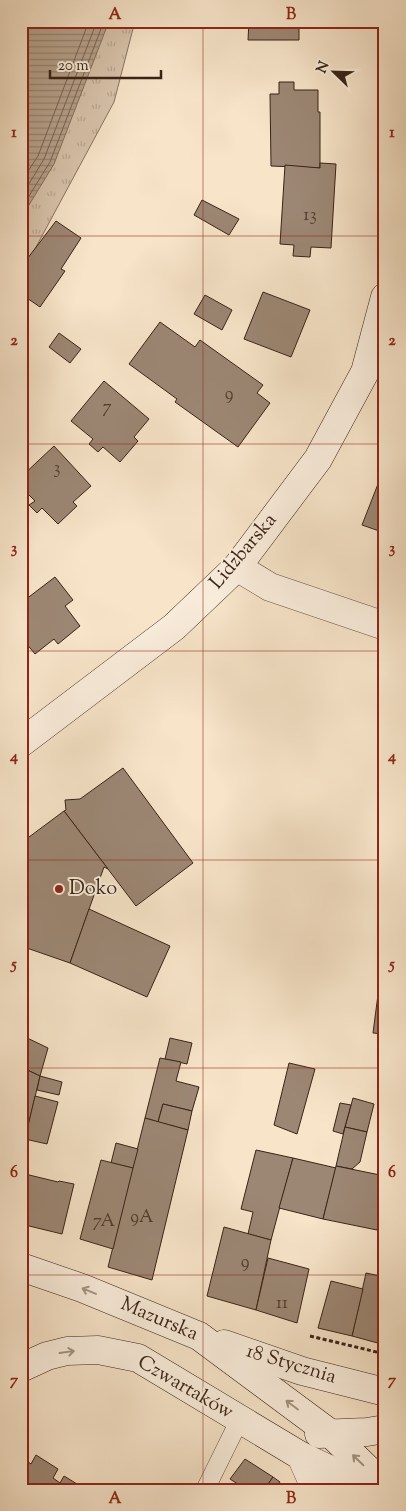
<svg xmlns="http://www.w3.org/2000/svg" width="406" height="1511" font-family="'Sorts Mill Goudy',serif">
	<defs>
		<pattern id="park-tufts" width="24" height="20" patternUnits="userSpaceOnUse" patternTransform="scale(1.25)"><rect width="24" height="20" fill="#d7c3ab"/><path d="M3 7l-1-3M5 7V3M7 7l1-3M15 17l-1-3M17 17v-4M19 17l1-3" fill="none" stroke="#b9a792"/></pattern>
		<pattern id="water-rules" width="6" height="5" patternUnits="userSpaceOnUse" patternTransform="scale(1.25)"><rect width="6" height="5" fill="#b6a28c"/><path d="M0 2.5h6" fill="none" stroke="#958471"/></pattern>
	</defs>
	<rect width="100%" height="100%" fill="#f7e4c9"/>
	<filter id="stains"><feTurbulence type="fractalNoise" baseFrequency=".004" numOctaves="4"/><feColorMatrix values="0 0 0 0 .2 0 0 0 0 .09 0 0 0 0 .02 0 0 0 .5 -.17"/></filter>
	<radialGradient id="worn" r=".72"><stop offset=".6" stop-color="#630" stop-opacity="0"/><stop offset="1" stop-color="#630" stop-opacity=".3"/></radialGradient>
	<polygon fill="url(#park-tufts)" stroke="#887361" points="21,21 135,21 114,102 21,275"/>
	<polygon fill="url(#water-rules)" stroke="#846f5d" points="21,21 109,21 54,164 21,218"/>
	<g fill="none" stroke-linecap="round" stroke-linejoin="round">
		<g stroke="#786252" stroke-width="1">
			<polyline points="21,182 38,156 89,21"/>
			<polyline points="21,197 44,159 97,21"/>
			<polyline points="21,209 50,162 104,21"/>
		</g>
	</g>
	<g fill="#9c8774" stroke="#392317">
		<polygon points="249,21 299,21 299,40 248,40"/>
		<polygon points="279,82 294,82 294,90 318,90 318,112 320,112 320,168 271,166 270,94 279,94"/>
		<polygon points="320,163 336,164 331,248 311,247 310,257 293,256 294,245 280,244 285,165 320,168"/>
		<polygon points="202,200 239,219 229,235 194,215"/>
		<polygon points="56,221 81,238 61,269 65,271 40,307 21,294 21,267"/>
		<polygon points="263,292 310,310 291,357 244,339"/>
		<polygon points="205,295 232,310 222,330 194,314"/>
		<polygon points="160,322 195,347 200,340 263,385 257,393 270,403 238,447 175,402 177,399 129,364"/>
		<polygon points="59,333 81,349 70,363 49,347"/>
		<polygon points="104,381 149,419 134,437 138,441 120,462 103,447 98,452 89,444 93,439 71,421"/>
		<polygon points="54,446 91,486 73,502 77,506 58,524 42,508 37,513 29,505 35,501 21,487 21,477"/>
		<polygon points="385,466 385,533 362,525"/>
		<polygon points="55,577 73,600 65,606 80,626 58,644 54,639 35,654 21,637 21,603"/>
		<polygon points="123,768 193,863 136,906 64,811 66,810 65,800 80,799"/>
		<polygon points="64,811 108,869 104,867 70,963 21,946 21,843"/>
		<polygon points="89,909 170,946 147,997 70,963"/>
		<polygon points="379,987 385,988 385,1034 373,1033"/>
		<polygon points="21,1035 48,1048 40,1076 21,1067"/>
		<polygon points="170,1038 192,1043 187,1064 165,1059"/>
		<polygon points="160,1058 181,1062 176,1081 199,1087 192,1111 163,1104 158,1122 145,1118"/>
		<polygon points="289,1063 315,1069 297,1134 274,1125"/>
		<polygon points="21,1067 40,1076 25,1139 21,1138"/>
		<polygon points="40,1076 62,1082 59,1095 37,1090"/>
		<polygon points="35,1096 58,1102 47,1144 25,1139"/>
		<polygon points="353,1098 374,1104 367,1132 345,1127"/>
		<polygon points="340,1103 351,1105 343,1134 333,1131"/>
		<polygon points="163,1104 192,1111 188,1130 158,1122"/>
		<polygon points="145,1118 188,1130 152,1280 108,1267"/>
		<polygon points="345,1127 367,1132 360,1162 352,1169 336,1166"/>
		<polygon points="116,1143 138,1149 133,1168 111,1163"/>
		<polygon points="256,1150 293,1158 271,1240 248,1234 253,1212 241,1209"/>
		<polygon points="293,1158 336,1168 323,1219 279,1208"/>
		<polygon points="101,1160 133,1168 113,1249 80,1239"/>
		<polygon points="336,1166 385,1176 385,1197 377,1230 323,1219"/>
		<polygon points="21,1173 58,1182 59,1181 74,1184 62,1234 21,1224"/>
		<polygon points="224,1227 271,1240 256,1310 207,1296"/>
		<polygon points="268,1258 309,1269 297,1323 256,1310"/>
		<polygon points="366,1273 385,1277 385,1345 352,1336"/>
		<polygon points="331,1281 363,1289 352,1336 318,1328"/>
		<polygon points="36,1455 58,1469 53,1478 60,1483 64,1476 77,1484 73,1490 21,1490 21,1463 24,1459 31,1464"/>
		<polygon points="245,1459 273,1477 264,1490 247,1490 230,1479"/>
		<polygon points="273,1477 280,1482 275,1490 264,1490"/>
	</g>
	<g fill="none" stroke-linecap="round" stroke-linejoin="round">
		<g stroke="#685344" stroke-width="19">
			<polyline id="lane" points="205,1490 240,1419"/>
		</g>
		<g stroke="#685344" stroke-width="29">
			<g id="street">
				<polyline points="237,567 270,587 385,626"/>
				<polyline points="301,1456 316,1490"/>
			</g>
		</g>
		<g stroke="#392317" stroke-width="29">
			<g id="secondary">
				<polyline points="21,743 174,627 237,567 318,459 365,372 385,297"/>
				<polyline points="21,1267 82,1288 199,1336 331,1434 385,1486"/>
				<polyline points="224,1344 302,1371 385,1392"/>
				<polyline points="21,1368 47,1356 67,1351 98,1350 138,1358 301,1456 373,1490"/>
				<polyline points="319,1434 367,1432 385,1429"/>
			</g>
		</g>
		<polyline stroke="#392317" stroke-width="3" stroke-dasharray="4 2.5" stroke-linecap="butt" points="310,1336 385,1354"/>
		<use href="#lane" stroke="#faeddc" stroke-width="18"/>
		<use href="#street" stroke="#faeddc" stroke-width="28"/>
		<use href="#secondary" stroke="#faeddc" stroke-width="28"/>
	</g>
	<defs><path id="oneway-shaft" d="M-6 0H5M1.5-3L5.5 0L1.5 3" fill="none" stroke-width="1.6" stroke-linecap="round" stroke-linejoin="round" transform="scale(1.25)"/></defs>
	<g stroke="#a39283">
		<use href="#oneway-shaft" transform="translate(89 1291) rotate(-158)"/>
		<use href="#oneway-shaft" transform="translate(67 1352) rotate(-8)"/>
		<use href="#oneway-shaft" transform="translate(292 1405) rotate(-143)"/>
		<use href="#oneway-shaft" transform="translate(358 1460) rotate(-136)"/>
	</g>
	<path fill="none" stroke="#8f2418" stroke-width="1" stroke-opacity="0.55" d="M203,21V1490M21,236H385M21,444H385M21,651H385M21,860H385M21,1068H385M21,1275H385"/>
	<circle fill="#8f2418" stroke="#faeddc" stroke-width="2" cx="59" cy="889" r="5"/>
	<g text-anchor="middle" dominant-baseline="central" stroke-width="4" stroke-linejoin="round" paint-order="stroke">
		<g font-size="18" fill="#523c2e">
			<text x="310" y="216">13</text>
			<text x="229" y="395">9</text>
			<text x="107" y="408">7</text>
			<text x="57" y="469">3</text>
			<text x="142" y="1218">9A</text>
			<text x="104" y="1222">7A</text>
			<text x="245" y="1263">9</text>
			<text x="282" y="1304">11</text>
		</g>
		<g font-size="20" fill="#392317" stroke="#faeddc">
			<text transform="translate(244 552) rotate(-50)">Lidzbarska</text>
			<text transform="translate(159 1320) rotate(23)">Mazurska</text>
			<text transform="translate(291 1365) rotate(17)">18 Stycznia</text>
			<text transform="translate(185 1388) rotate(30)">Czwartaków</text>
		</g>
		<g font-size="20" fill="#392317" stroke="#faeddc" text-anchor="start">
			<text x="69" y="889">Doko</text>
		</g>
	</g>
	<rect width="406" height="1511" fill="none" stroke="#f7e4c9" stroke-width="55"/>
	<g transform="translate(334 72) rotate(293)" stroke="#faeddc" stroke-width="4" paint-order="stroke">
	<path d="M0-4L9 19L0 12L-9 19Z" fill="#392317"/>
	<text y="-8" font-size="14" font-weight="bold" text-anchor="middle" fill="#392317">N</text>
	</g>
	<path d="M50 70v8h111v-8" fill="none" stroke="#392317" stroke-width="2.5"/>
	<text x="58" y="70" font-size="15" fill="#392317" stroke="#faeddc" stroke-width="4" paint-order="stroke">20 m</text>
	<rect x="28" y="28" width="350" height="1456" fill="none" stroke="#8f2418" stroke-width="2"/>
	<g font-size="16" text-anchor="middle" font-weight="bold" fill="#8f2418">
		<text x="115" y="19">A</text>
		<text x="291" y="19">B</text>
		<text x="14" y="137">1</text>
		<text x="392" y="137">1</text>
		<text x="14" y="345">2</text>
		<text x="392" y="345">2</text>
		<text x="14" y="553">3</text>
		<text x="392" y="553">3</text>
		<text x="14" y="761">4</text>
		<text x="392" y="761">4</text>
		<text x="14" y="969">5</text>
		<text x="392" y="969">5</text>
		<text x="14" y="1177">6</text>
		<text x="392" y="1177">6</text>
		<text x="14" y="1385">7</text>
		<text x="392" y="1385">7</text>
		<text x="115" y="1503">A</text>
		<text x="291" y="1503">B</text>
	</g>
	<rect width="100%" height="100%" filter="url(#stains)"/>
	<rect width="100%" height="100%" fill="url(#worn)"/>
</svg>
